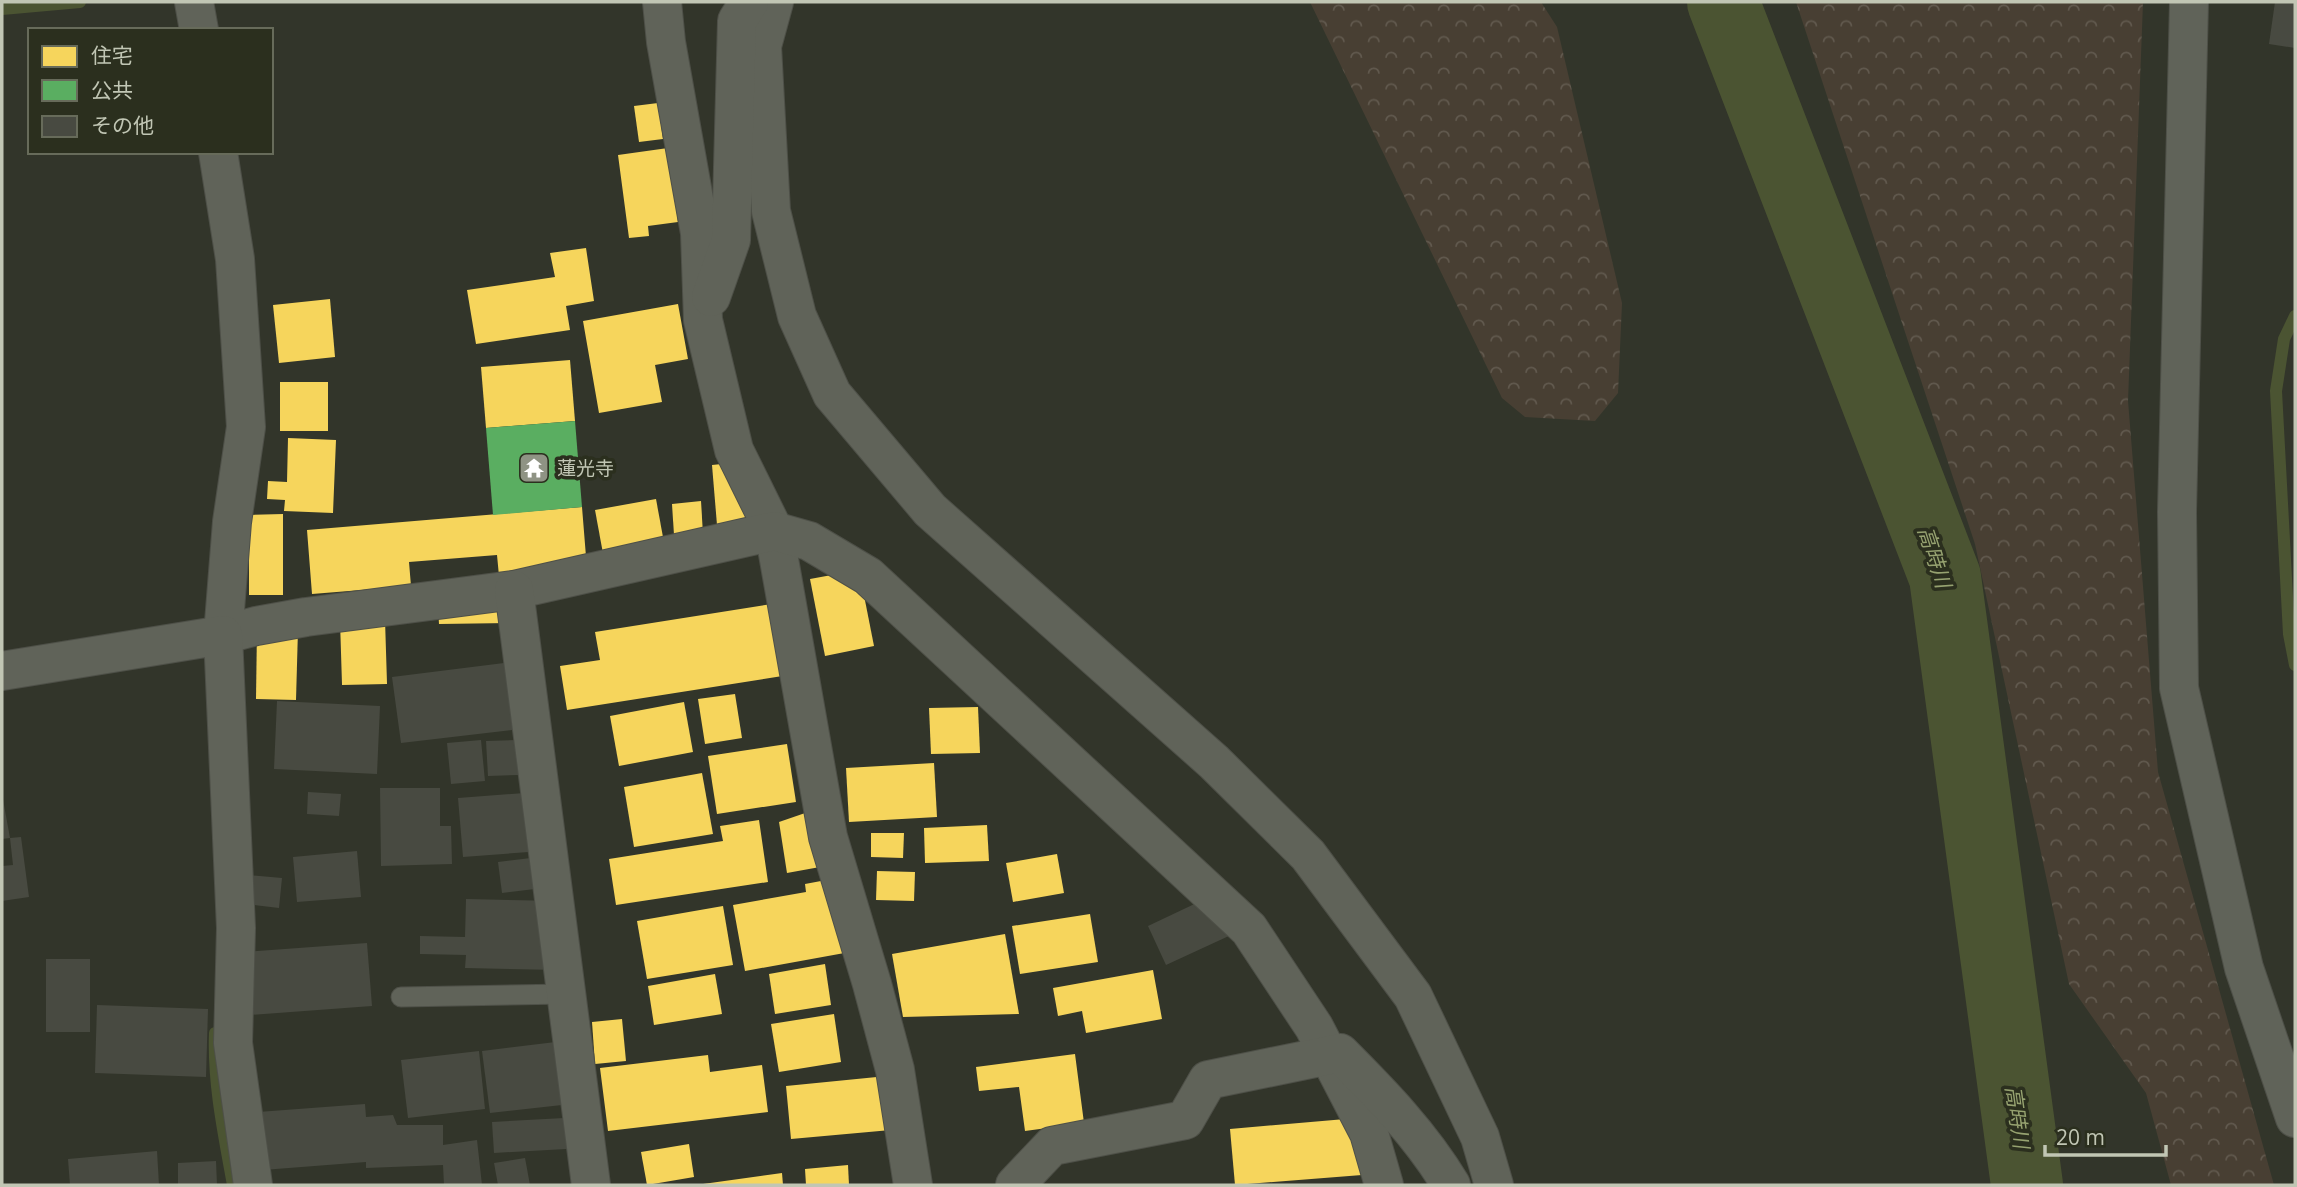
<svg xmlns="http://www.w3.org/2000/svg" width="2297" height="1187" font-family="'Open Sans','Noto Sans JP',sans-serif">
	<defs>
		<pattern id="forest-crowns" width="20" height="18" patternUnits="userSpaceOnUse" patternTransform="scale(1.75)"><rect width="20" height="18" fill="#483f33"/><path d="M2 6a3 3 0 1 1 6 0M12 15a3 3 0 1 1 6 0" fill="none" stroke="#61594e"/></pattern>
	</defs>
	<rect width="100%" height="100%" fill="#32352a"/>
	<g fill="url(#forest-crowns)">
		<polygon points="1310,2 1541,2 1557,27 1622,303 1618,393 1595,421 1525,417 1502,398"/>
		<polygon points="1796,2 2143,2 2128,401 2158,772 2274,1185 2171,1185 2146,1093 2069,984 1975,544"/>
	</g>
	<g fill="#f6d55c">
		<polygon points="658,103 663,139 639,142 634,106"/>
		<polygon points="668,148 678,222 648,226 649,236 629,238 618,155"/>
		<polygon points="586,248 594,301 566,306 570,330 476,344 467,290 555,277 550,253"/>
		<polygon points="330,299 335,357 279,363 273,305"/>
		<polygon points="678,304 688,359 655,365 662,402 599,413 583,321"/>
		<polygon points="570,360 575,421 486,428 481,367"/>
		<rect x="280" y="382" width="48" height="49"/>
		<polygon points="288,438 336,440 333,513 284,511 285,500 267,499 268,481 287,482"/>
		<polygon points="741,462 746,523 717,525 712,465"/>
		<polygon points="656,499 665,548 604,559 595,510"/>
		<polygon points="701,501 703,534 674,535 672,504"/>
		<polygon points="582,507 587,569 499,576 497,555 409,562 411,586 312,594 307,530"/>
		<polygon points="283,514 283,595 249,595 249,515"/>
		<polygon points="859,570 874,646 825,656 810,579"/>
		<polygon points="803,599 814,671 567,710 560,666 600,660 595,632"/>
		<polygon points="517,605 518,623 439,624 438,606"/>
		<polygon points="385,619 387,684 342,685 340,621"/>
		<polygon points="257,628 298,629 296,700 256,699"/>
		<polygon points="735,694 742,738 705,744 698,699"/>
		<polygon points="684,702 693,752 619,766 610,716"/>
		<polygon points="978,707 980,753 931,754 929,708"/>
		<polygon points="787,744 796,802 717,814 708,756"/>
		<polygon points="934,763 937,817 849,822 846,768"/>
		<polygon points="702,773 713,834 634,847 624,787"/>
		<polygon points="811,811 820,867 787,873 779,822"/>
		<polygon points="759,820 768,882 616,905 609,859 723,841 720,826"/>
		<polygon points="987,825 989,861 925,863 924,828"/>
		<polygon points="871,833 904,833 903,858 871,857"/>
		<polygon points="1057,854 1064,893 1013,902 1006,863"/>
		<polygon points="877,871 915,872 914,901 876,900"/>
		<polygon points="837,878 850,952 745,971 733,905 806,892 805,884"/>
		<polygon points="723,906 733,965 647,979 637,921"/>
		<polygon points="1090,914 1098,962 1020,974 1012,926"/>
		<polygon points="1005,934 1019,1014 903,1017 892,954"/>
		<polygon points="825,964 831,1005 775,1014 769,974"/>
		<polygon points="1153,970 1162,1019 1086,1033 1082,1011 1058,1016 1053,988"/>
		<polygon points="715,974 722,1014 654,1025 648,986"/>
		<polygon points="834,1014 841,1062 779,1072 771,1024"/>
		<polygon points="622,1019 626,1061 595,1064 592,1022"/>
		<polygon points="1075,1054 1084,1123 1025,1131 1019,1087 979,1091 976,1067"/>
		<polygon points="708,1055 710,1072 762,1065 768,1112 608,1131 600,1068"/>
		<polygon points="897,1075 902,1129 791,1139 786,1086"/>
		<polygon points="1357,1118 1362,1175 1235,1185 1230,1129"/>
		<polygon points="689,1144 694,1177 647,1185 641,1152"/>
		<polygon points="848,1165 849,1185 806,1185 805,1169"/>
		<polygon points="782,1173 783,1185 703,1185 703,1184"/>
	</g>
	<polygon fill="#5aae61" points="575,421 582,507 493,515 486,428"/>
	<g fill="none" stroke-linecap="round" stroke-linejoin="round">
		<g stroke="#4b5432" stroke-width="12">
			<polyline points="2,9 80,2"/>
			<polyline points="2295,316 2284,339 2276,391 2289,634 2295,665"/>
			<path d="M215,1033C213,1084 224,1135 233,1185"/>
		</g>
		<polyline stroke="#4b5432" stroke-width="72" points="1723,2 1945,577 2027,1185"/>
	</g>
	<g fill="#484a41">
		<polygon points="2275,2 2295,2 2295,48 2269,44"/>
		<polygon points="529,660 537,727 401,743 392,677"/>
		<polygon points="277,701 380,706 377,774 274,769"/>
		<polygon points="481,740 485,781 451,784 447,743"/>
		<polygon points="517,740 519,775 488,776 486,741"/>
		<polygon points="380,788 440,788 440,826 451,826 452,864 381,866"/>
		<polygon points="551,791 556,850 463,857 458,798"/>
		<polygon points="308,792 341,794 339,816 307,814"/>
		<polygon points="2,794 10,838 2,839"/>
		<polygon points="21,837 29,897 2,901 2,866 13,865 10,838"/>
		<polygon points="357,851 361,897 297,902 293,857"/>
		<polygon points="539,857 543,888 502,893 498,862"/>
		<polygon points="249,875 282,878 279,908 246,904"/>
		<polygon points="466,899 560,901 558,970 465,968 466,955 420,954 420,936 465,937"/>
		<polygon points="1205,899 1231,935 1166,965 1148,926"/>
		<polygon points="367,943 372,1006 249,1015 244,952"/>
		<rect x="46" y="959" width="44" height="73"/>
		<polygon points="97,1005 208,1009 206,1077 95,1073"/>
		<polygon points="572,1040 580,1103 490,1113 482,1051"/>
		<polygon points="479,1051 485,1109 408,1118 401,1060"/>
		<polygon points="365,1104 366,1117 393,1115 397,1125 443,1125 443,1145 477,1140 482,1185 444,1185 443,1165 366,1168 366,1162 263,1170 258,1112"/>
		<polygon points="583,1117 584,1148 494,1153 492,1122"/>
		<polygon points="157,1151 159,1185 70,1185 68,1159"/>
		<polygon points="525,1158 530,1185 498,1185 494,1163"/>
		<polygon points="216,1161 217,1185 178,1185 178,1163"/>
	</g>
	<g fill="none" stroke-linecap="round" stroke-linejoin="round">
		<g stroke="#4e5048" stroke-width="21">
			<polyline id="service" points="401,997 566,994"/>
		</g>
		<g stroke="#4e5048" stroke-width="40">
			<g id="minor">
				<polyline points="194,2 199,30"/>
				<polyline points="662,2 666,42 700,233 703,320 734,450 774,531 828,837 872,984 895,1070 913,1185"/>
				<polyline points="774,2 762,46 771,211 797,316 832,394 930,510 1214,762 1308,855 1413,996 1480,1137 1494,1185"/>
				<polyline points="2189,2 2177,512 2179,688 2244,968 2295,1118"/>
				<polyline points="218,152 235,259 246,427 232,522 223,635 256,626 306,617 514,590 774,531 809,541 868,576 1249,929 1314,1027 1369,1133 1384,1185"/>
				<polyline points="711,297 731,240 737,21 749,2"/>
				<polyline points="514,590 591,1185"/>
				<polyline points="2,671 223,635 236,928 233,1043 253,1185"/>
				<path d="M1015,1185L1052,1146L1185,1120L1208,1080L1340,1053C1381,1094 1421,1135 1451,1185"/>
			</g>
		</g>
		<use href="#service" stroke="#606359" stroke-width="19"/>
		<use href="#minor" stroke="#606359" stroke-width="38"/>
	</g>
	<defs>
		<g id="temple-square" transform="scale(1.575)"><rect x="-9" y="-9" width="18" height="18" rx="4" fill="#8f9384" stroke="#2b2f1e"/><path d="M0-6L5-2H3V0L6.5 2.5H4V6H1.5V3h-3V6H-4V2.5H-6.5L-3 0V-2H-5Z" fill="#fff"/></g>
	</defs>
	<g fill-rule="evenodd">
		<use href="#temple-square" x="534" y="468"/>
	</g>
	<g text-anchor="middle" dominant-baseline="central" stroke-width="7" stroke-linejoin="round" paint-order="stroke">
		<g font-size="19" fill="#c1c6b4" stroke="#2b2f1e" text-anchor="start">
			<text x="557" y="468">蓮光寺</text>
		</g>
		<g font-size="21" font-style="italic" fill="#96a270" stroke="#2b2f1e">
			<text transform="translate(1935 557) rotate(72)">高時川</text>
			<text transform="translate(2018 1117) rotate(82)">高時川</text>
		</g>
	</g>
	<rect width="2297" height="1187" fill="none" stroke="#c1c6b4" stroke-width="7"/>
	<rect x="28" y="28" width="245" height="126" fill="#2b2f1e" stroke="#676b5a" stroke-width="2"/>
	<rect x="42" y="46" width="35" height="21" fill="#f6d55c" stroke="#676b5a" stroke-width="2"/>
	<text x="91" y="63" font-size="21" fill="#c1c6b4">住宅</text>
	<rect x="42" y="80" width="35" height="21" fill="#5aae61" stroke="#676b5a" stroke-width="2"/>
	<text x="91" y="98" font-size="21" fill="#c1c6b4">公共</text>
	<rect x="42" y="116" width="35" height="21" fill="#484a41" stroke="#676b5a" stroke-width="2"/>
	<text x="91" y="133" font-size="21" fill="#c1c6b4">その他</text>
	<path d="M2045 1145v10h121v-10" fill="none" stroke="#c1c6b4" stroke-width="3.5"/>
	<text x="2056" y="1145" font-size="21" fill="#c1c6b4" stroke="#2b2f1e" stroke-width="5" paint-order="stroke">20 m</text>
</svg>
